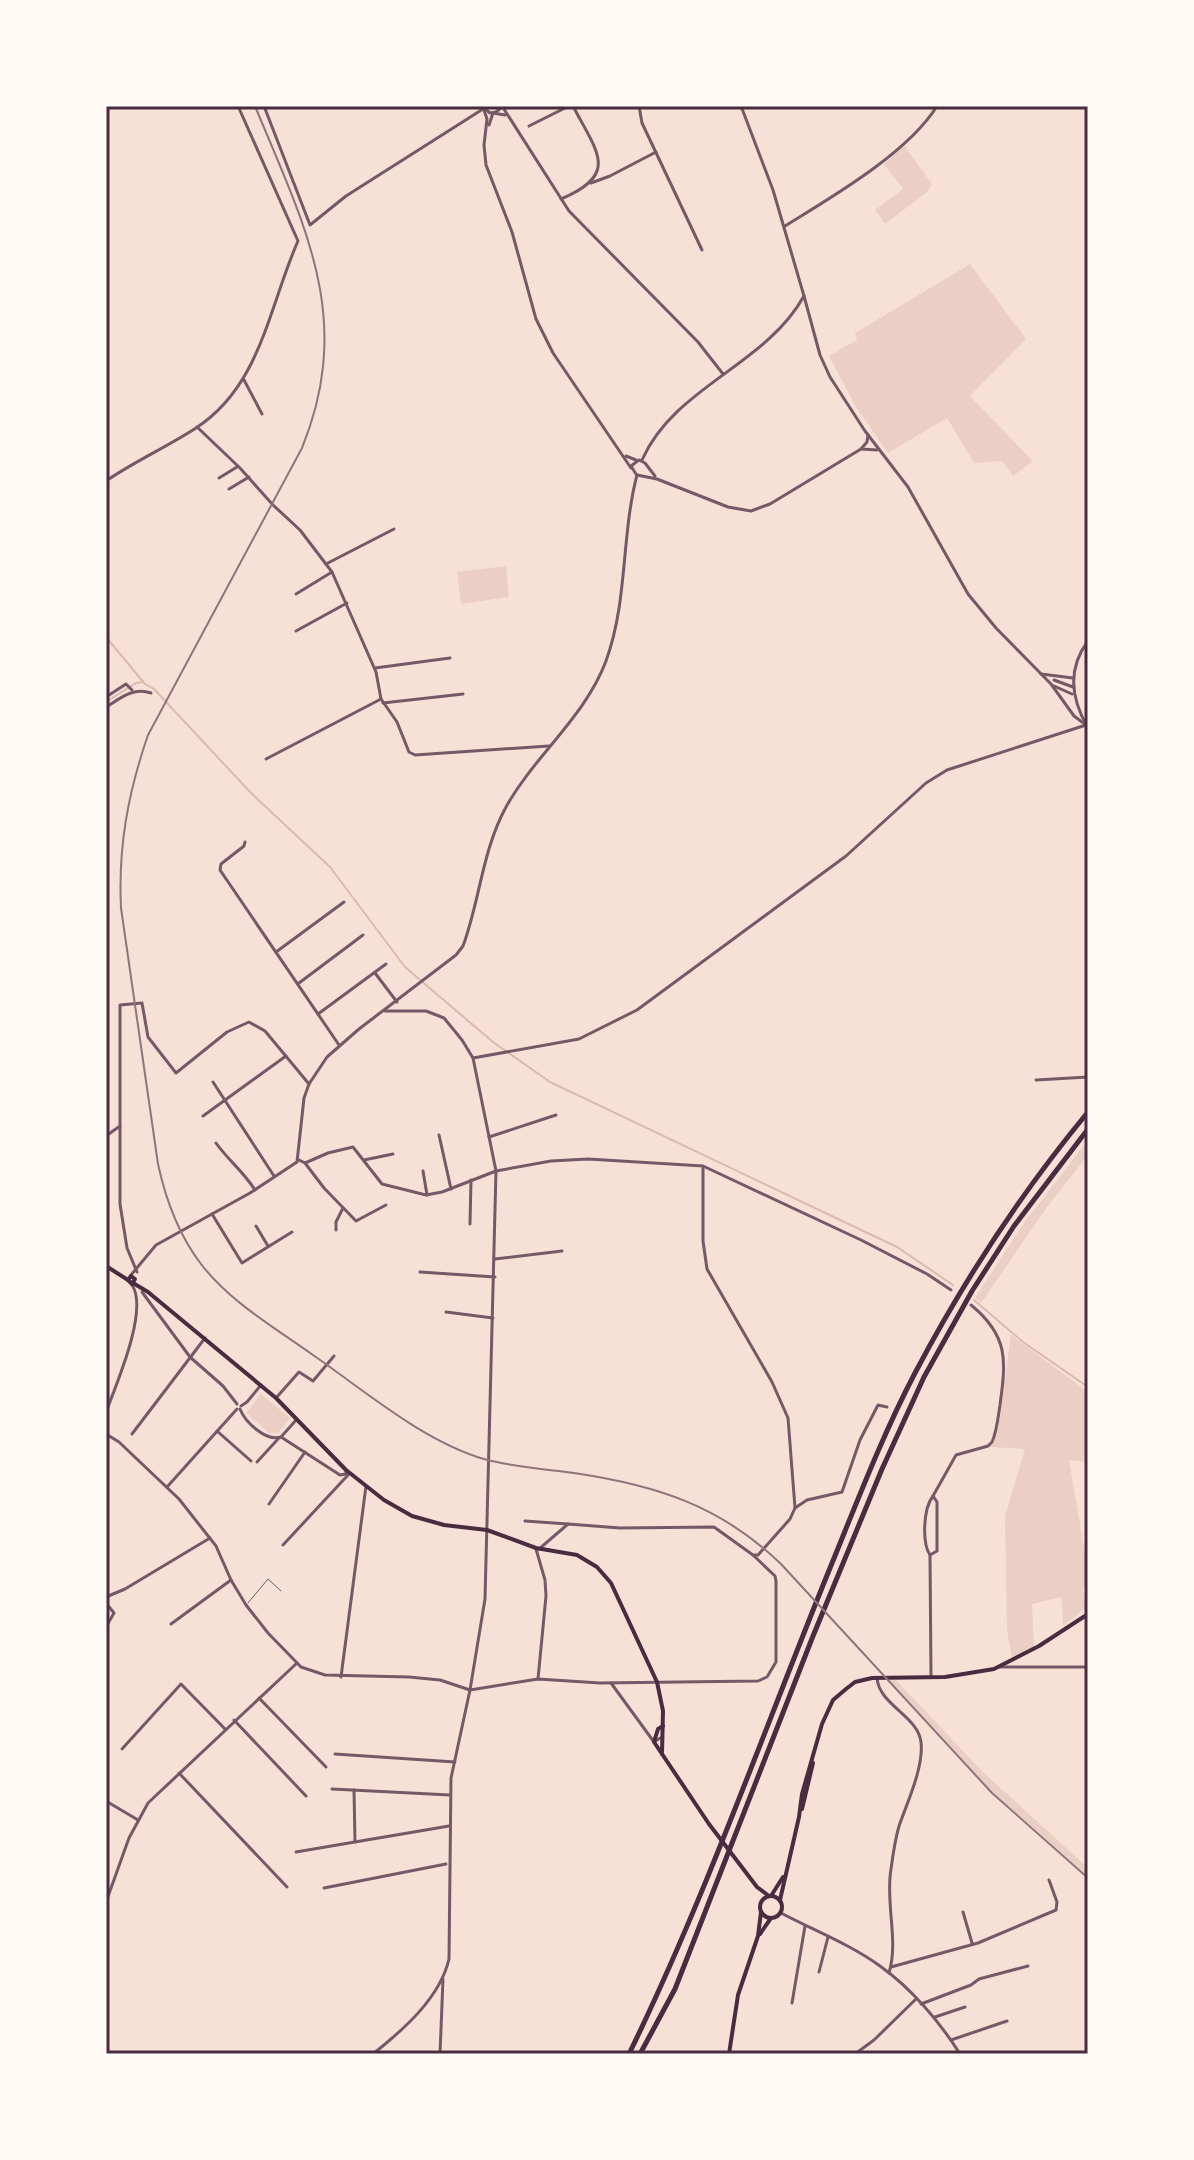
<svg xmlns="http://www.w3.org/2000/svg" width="1194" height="2160" font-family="'IBM Plex Serif',serif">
	<rect width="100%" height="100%" fill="#f7e1d7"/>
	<g fill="#ebcfc5">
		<polygon points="904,145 932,184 927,192 885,224 875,210 903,189 884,164"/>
		<polygon points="970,264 1026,339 970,396 1033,461 1013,476 1002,461 974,463 947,418 888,453 856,407 829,356 857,340 855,333"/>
		<polygon points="506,566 509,597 461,604 457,572"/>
		<polygon points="1088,1140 1088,1155 1047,1207 981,1303 975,1298 1021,1227"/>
		<polygon points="1011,1335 1088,1392 1088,1462 1069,1460 1088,1571 1088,1588 1083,1589 1086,1608 1063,1626 1062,1597 1032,1604 1034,1648 1012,1657 1007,1631 1005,1516 1025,1449 990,1447 998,1429"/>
		<polygon points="261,1394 290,1418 278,1433 269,1433 246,1413"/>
		<polygon points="888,1680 896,1680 982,1771 1088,1868 1088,1876 992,1792"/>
	</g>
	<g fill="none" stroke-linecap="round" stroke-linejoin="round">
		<g stroke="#dcb8b0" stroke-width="2">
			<polyline points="106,637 145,684 154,689 251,793 330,867 405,967 493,1042 550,1082 897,1247 953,1285"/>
			<polyline points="106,702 136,683 143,682"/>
			<polyline points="974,1300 1023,1342 1088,1387"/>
		</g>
		<polyline stroke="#755966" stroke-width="1" points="248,1603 268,1579 281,1591"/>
		<g stroke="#755966" stroke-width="3">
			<polyline points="264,106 310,225 346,196 483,109"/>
			<polyline points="482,106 490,113 496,112 501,108"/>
			<polyline points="502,106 569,211 698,342 723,374"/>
			<polyline points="639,106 642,123 702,250"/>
			<polyline points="484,110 487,119 484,145 486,165 512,232 536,319 553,353 631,468"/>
			<polyline points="489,125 493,113 505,115"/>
			<polyline points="529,126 569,106"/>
			<polyline points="591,183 610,176 656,152"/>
			<path d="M561,199C621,174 596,151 573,106"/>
			<path d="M785,226C832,197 908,153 937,106"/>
			<polyline points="244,380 262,414"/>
			<polyline points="197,427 240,468 273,505 300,530 332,572 376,672 381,699 397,722 409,752 415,755 549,746"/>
			<polyline points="626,456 636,460"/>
			<polyline points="219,478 237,467"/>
			<path d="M106,481C135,461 167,447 196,428C261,386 269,306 298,241L238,106"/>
			<polyline points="229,489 249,477"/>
			<polyline points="326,564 394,529"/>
			<polyline points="296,594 332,572"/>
			<polyline points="296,631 347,603"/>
			<polyline points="375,668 450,658"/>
			<polyline points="106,697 126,684 132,690"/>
			<polyline points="383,703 463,694"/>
			<path d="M106,707C121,698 133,687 151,693"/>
			<polyline points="266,759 381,699"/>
			<polyline points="245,842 244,846 221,864 220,870 339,1045"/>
			<polyline points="276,952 344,902"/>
			<polyline points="375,973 397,1002"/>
			<polyline points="299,983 363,935"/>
			<polyline points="318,1014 386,964"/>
			<polyline points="473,1058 579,1039 637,1010 846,856 926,783 947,770 1086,725"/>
			<polyline points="1036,1080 1088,1077"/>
			<polyline points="213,1082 274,1176"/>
			<polyline points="203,1116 286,1056"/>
			<polyline points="439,1135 451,1189"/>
			<polyline points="106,1136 120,1126"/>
			<polyline points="489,1137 556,1115"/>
			<path d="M216,1143C228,1160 243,1171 255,1190"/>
			<polyline points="299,1160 305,1163 328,1153 353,1147 382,1184 426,1195 442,1192 496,1171 551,1161 588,1159 703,1166 861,1240 927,1274 951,1290"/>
			<polyline points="364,1160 393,1154"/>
			<polyline points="305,1163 324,1188 356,1221 386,1205"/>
			<polyline points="423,1171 427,1195"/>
			<polyline points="212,1214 242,1263 292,1232"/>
			<polyline points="470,1224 471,1180"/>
			<polyline points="256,1226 268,1246"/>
			<polyline points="336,1230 336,1222 343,1208"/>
			<polyline points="495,1259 562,1251"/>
			<polyline points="137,1272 127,1248 120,1204 120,1005 142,1003 148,1037 176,1073 227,1032 249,1022 265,1031 309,1084"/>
			<polyline points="420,1272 495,1277"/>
			<polyline points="142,1292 190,1357 223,1386 237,1404"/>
			<polyline points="446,1312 493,1318"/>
			<polyline points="276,1398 299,1372 313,1381 334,1356"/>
			<polyline points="241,1406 247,1402 261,1385"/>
			<path d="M240,1409C245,1422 266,1442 281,1437L340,1475L346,1474V1470"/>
			<path d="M106,1412C116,1385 149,1310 132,1285"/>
			<polyline points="217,1431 251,1461"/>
			<polyline points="106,1434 119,1442 179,1499 216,1546 231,1580 246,1605 268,1633 301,1667 325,1675 409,1677 440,1680 470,1690 538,1679 600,1683 758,1681 767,1677 776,1662 776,1581 775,1576 753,1555"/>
			<polyline points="132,1434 205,1338"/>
			<polyline points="281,1437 297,1419"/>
			<polyline points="257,1462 278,1439"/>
			<polyline points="167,1487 237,1409"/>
			<polyline points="269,1504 305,1452"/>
			<polyline points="795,1508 807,1500 842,1492 860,1440 878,1405 887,1407"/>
			<polyline points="525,1521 568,1524"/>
			<polyline points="283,1545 348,1475"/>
			<polyline points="536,1549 545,1580 546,1596 538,1679"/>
			<polyline points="539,1549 568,1524 620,1528 714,1527 753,1555 758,1555 790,1519 795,1508 788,1418 772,1382 707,1269 703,1241 703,1168"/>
			<path d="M930,1555C922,1543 923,1509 933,1496"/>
			<polyline points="106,1597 125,1589 210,1538"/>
			<polyline points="106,1603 114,1613 106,1627"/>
			<polyline points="171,1624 231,1580"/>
			<polyline points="1000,1667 1088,1667"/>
			<path d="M931,1676L930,1555L937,1551V1502L933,1496L956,1455L988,1446L992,1442C997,1431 998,1417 1000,1405C1006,1361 1009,1336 971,1305"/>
			<polyline points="341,1677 366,1486"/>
			<path d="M877,1678C879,1705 918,1716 921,1742C924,1767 907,1803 899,1826C895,1840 893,1854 891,1869C885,1903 899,1940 889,1973"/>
			<polyline points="611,1683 654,1742 662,1737"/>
			<polyline points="259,1698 326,1767"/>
			<polyline points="234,1720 306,1796"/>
			<polyline points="122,1749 181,1684 225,1729"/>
			<polyline points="335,1754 455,1762"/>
			<polyline points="179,1773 287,1887"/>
			<polyline points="332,1789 450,1795"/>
			<polyline points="354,1790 355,1842"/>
			<polyline points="106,1801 138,1820"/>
			<polyline points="296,1852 449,1826"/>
			<polyline points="324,1888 446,1864"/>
			<polyline points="106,1902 129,1838 148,1803 297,1663"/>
			<polyline points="963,1912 972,1943"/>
			<path d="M781,1913C813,1930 850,1944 880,1966C911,1988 940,2022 960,2054"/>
			<polyline points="891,1967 978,1943 1056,1910 1057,1902 1049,1880"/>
			<polyline points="819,1972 828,1937"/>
			<polyline points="792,2003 805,1926"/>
			<polyline points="921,2004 971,1985 979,1979 1028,1966"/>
			<polyline points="935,2017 965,2007"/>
			<polyline points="951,2040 1007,2021"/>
			<path d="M373,2054C403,2030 440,1998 449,1959L451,1778L470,1690L485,1599L496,1171L473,1058L462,1040L444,1018L426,1011H385"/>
			<polyline points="440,2054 443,1979"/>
			<polyline points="855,2054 874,2040 916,1999"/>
		</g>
		<g stroke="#755966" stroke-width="3">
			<polyline points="804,296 820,355 830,377 865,431 908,487 968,594 996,628 1051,684 1074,716 1086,725"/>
			<polyline points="861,449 877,450"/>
			<path d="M642,460C675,386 765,366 804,296L773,190L741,106"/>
			<polyline points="636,474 631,466 639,460 645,463 655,476"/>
			<polyline points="637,475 657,479 728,507 751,511 770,504 861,449 867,442 868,435"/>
			<path d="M1088,641C1067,669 1071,699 1088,728"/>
			<polyline points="1041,674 1073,678"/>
			<polyline points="1054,680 1073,687"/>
			<polyline points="1054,686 1072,694"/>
			<path d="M131,1275L156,1245L250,1193L297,1162L304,1098L309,1084L327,1057L359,1029L456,955L463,946C480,900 482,851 506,807C535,755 585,717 606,661C628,601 621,536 637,475"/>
		</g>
		<g stroke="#4a2c40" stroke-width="4">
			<polyline points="106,1266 128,1280"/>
			<polygon points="131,1276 135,1279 132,1284 128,1280"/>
			<polyline points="133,1283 148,1292 276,1398 346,1470 384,1500 412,1516 444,1525 487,1530 536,1548 577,1555 597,1567 611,1583 657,1682 663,1711 662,1754"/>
			<polyline points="663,1726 658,1729 654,1742 709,1824 757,1887 769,1896"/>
			<polyline points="802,1809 813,1763"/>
			<circle cx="771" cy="1907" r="11"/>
			<polyline points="771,1896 783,1877"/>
			<polyline points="780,1900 799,1817 802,1794 822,1724 833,1700 846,1689 855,1682 872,1678 945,1677 994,1669 1039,1646 1088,1614"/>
			<polyline points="760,1934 771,1918"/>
			<polyline points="729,2054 738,1995 758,1936 761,1912"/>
		</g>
		<g stroke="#4a2c40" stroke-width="5">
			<path d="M629,2054C706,1896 764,1730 830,1568C857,1502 882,1436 915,1373C964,1280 1021,1193 1088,1112"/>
			<polyline points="640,2054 675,1989 813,1636 882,1469 924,1377 972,1291 1014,1226 1088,1129"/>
		</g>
		<path stroke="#8f747c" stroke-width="2" d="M255,106C304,225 355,318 302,448L148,735C128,793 118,847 121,908L158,1164C166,1201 178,1234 201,1264C230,1302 274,1327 313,1355C365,1391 423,1441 484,1459C513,1467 544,1469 574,1473C655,1485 720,1505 781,1564L992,1793L1088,1878"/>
	</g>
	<rect width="1194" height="2160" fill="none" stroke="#fffaf5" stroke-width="216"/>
	<rect x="108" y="108" width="978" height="1944" fill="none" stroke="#4a2c40" stroke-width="3"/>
</svg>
